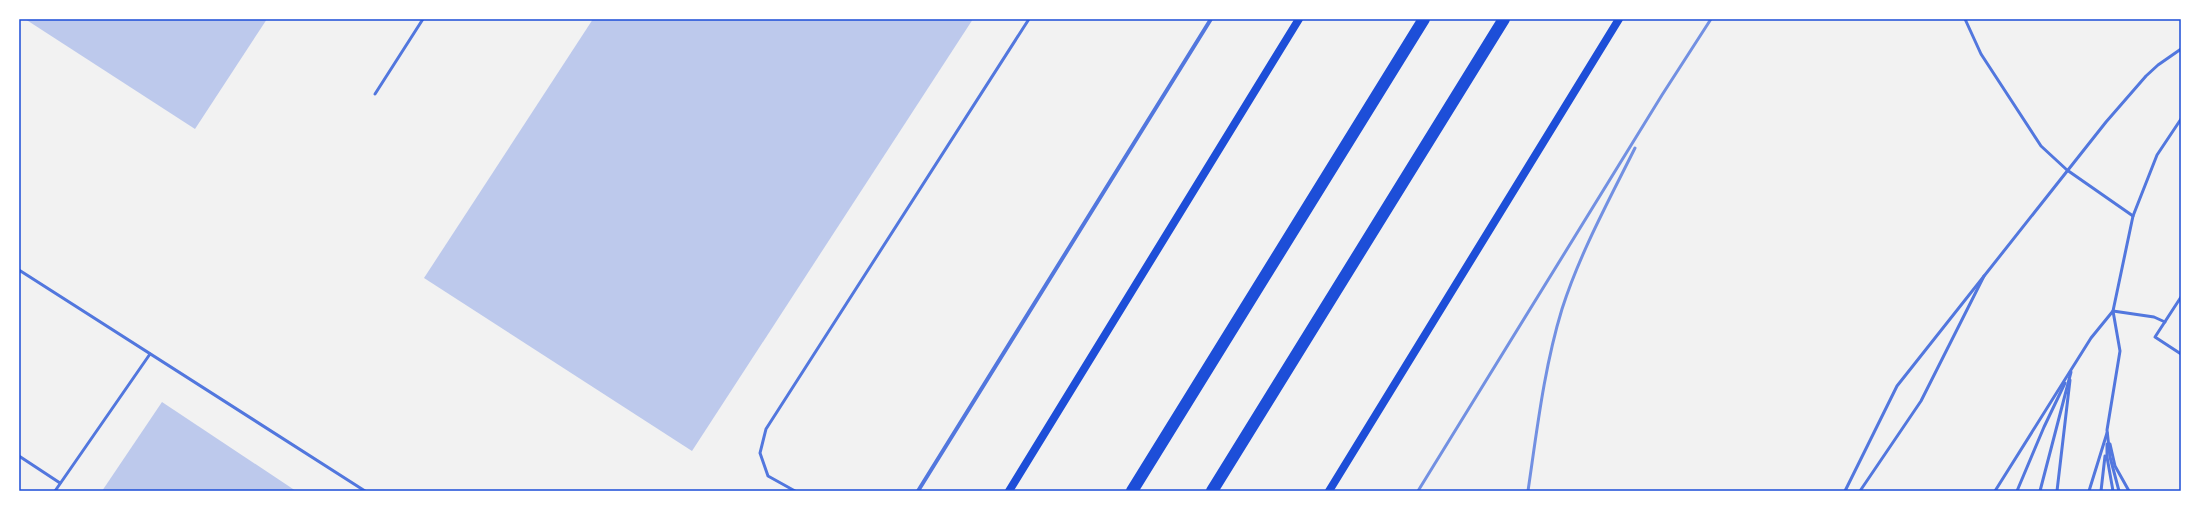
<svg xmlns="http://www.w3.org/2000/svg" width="2200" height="510" font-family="Cabin,sans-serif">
	<rect width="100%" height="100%" fill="#f2f2f2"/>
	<g fill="#bdc9ec">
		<polygon points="25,19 267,19 195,129"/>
		<polygon points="593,19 973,19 692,451 424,278"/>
		<polygon points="162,402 296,491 102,491"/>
	</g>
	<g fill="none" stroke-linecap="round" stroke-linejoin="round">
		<g stroke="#5277de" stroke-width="3">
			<polyline points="1965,19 1981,54 2041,146 2067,170 2133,216"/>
			<polyline points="375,94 423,19"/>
			<polyline points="19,270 365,491"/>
			<polyline points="2181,297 2155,337 2181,354"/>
			<polyline points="2107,444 2107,457 2113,491"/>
			<polyline points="2110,444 2115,466 2129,491"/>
			<polyline points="19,456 60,483"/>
			<polyline points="55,491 150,354"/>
			<polyline points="795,491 768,476 760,453 766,429 1029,19"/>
			<polyline points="1845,491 1897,386 2106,122 2146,76 2158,65 2181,49"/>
			<polyline points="1860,491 1921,401 1984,276"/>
			<polyline points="1995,491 2091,338 2113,311 2154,317 2165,322"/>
			<polyline points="2017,491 2044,427 2065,383"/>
			<polyline points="2040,491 2071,372"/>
			<polyline points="2057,491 2070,380"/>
			<polyline points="2089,491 2107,433"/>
			<polyline points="2101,491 2105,456"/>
			<polyline points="2119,491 2110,457 2107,430 2120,351 2113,311 2133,216 2157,155 2181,119"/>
		</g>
		<polyline stroke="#5277de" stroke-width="4" points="918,491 1211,19"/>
		<g stroke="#1d4ed8" stroke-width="8">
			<polyline points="1009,491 1299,19"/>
			<polyline points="1329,491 1619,19"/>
		</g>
		<g stroke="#1d4ed8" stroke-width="12">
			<polyline points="1132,491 1424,19"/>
			<polyline points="1212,491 1504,19"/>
		</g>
		<g stroke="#7290e2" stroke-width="3">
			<polyline points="1418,491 1662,95 1711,19"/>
			<path d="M1528,491C1537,430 1544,368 1562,309C1580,253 1609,200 1635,148"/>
		</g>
	</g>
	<rect width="2200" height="510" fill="none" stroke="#ffffff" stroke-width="40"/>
	<rect x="20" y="20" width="2160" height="470" fill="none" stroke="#1d4ed8" stroke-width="1.5"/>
</svg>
